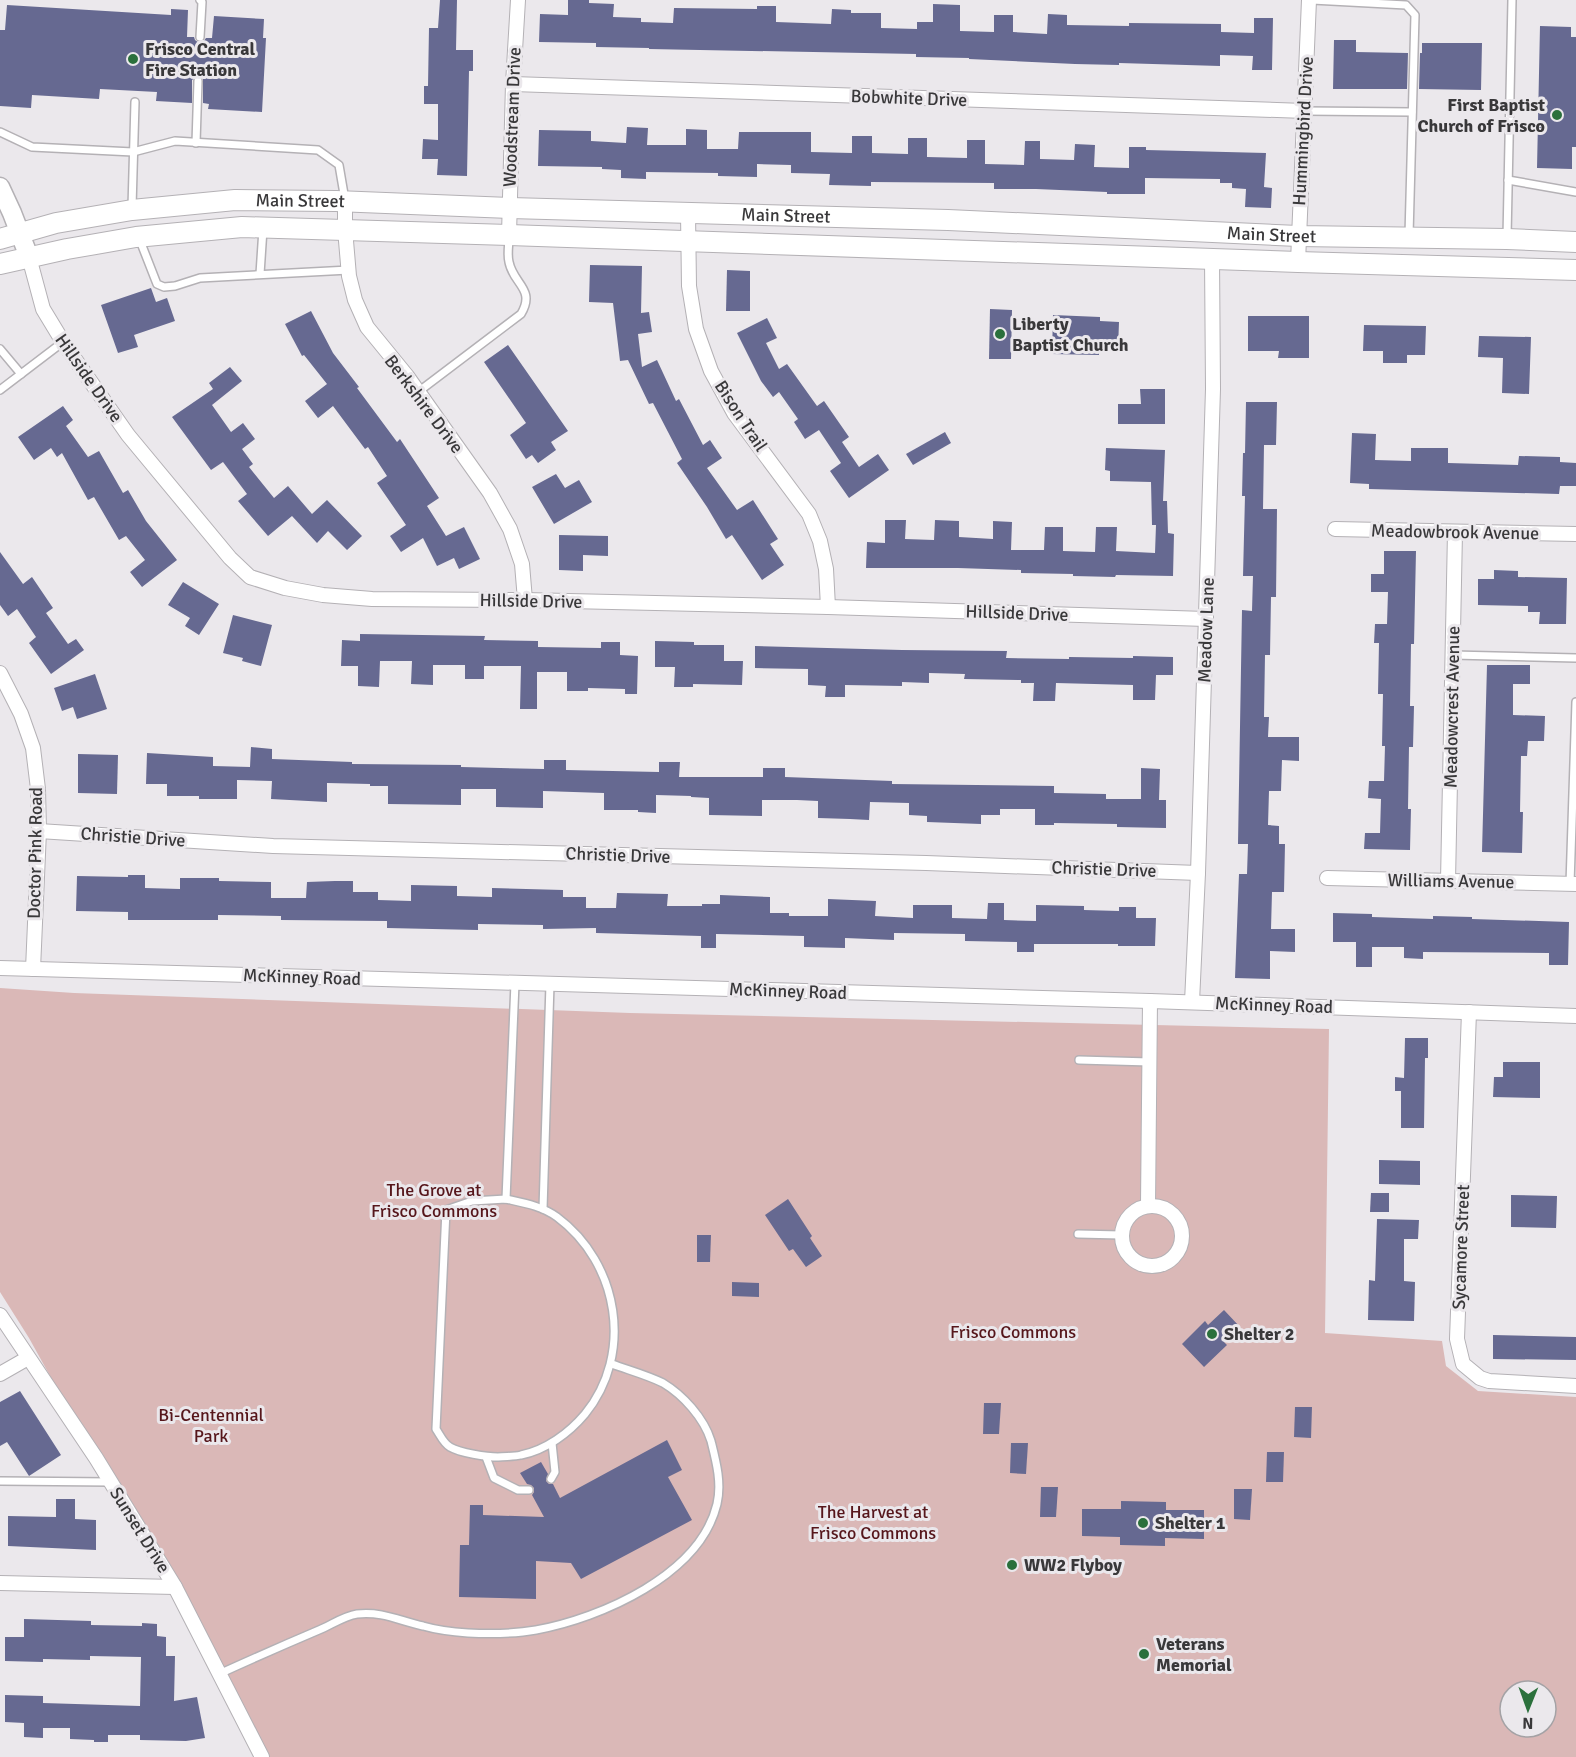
<svg xmlns="http://www.w3.org/2000/svg" width="1576" height="1757" font-family="Signika,sans-serif">
	<rect width="100%" height="100%" fill="#ebe8ec"/>
	<path fill="#dab8b7" fill-rule="evenodd" d="M0,988L74,993L630,1013L1329,1029L1325,1333L1442,1341L1446,1366L1478,1391L1576,1397V1757H261L29,1338L0,1292ZM1510,1691H1546V1727H1510Z"/>
	<g fill="#666991">
		<polygon points="440,0 457,0 456,50 473,50 473,71 469,71 467,176 437,175 438,159 422,159 423,139 438,140 438,104 424,104 424,86 428,86 429,28 438,28"/>
		<polygon points="568,0 589,0 589,3 614,4 613,17 641,18 641,22 673,23 674,8 757,9 757,6 776,6 776,22 831,24 832,9 851,10 851,13 881,13 881,28 917,29 917,22 933,22 933,4 960,5 960,31 994,32 994,15 1013,15 1013,32 1047,34 1048,14 1067,15 1067,25 1129,26 1129,23 1221,24 1221,32 1254,33 1254,18 1273,18 1272,70 1252,70 1253,56 1220,55 1220,66 1119,63 1119,65 1075,64 969,59 969,58 916,57 916,54 649,49 649,48 596,47 596,43 539,42 540,14 568,15"/>
		<polygon points="7,5 171,15 171,9 188,10 187,37 194,37 195,40 199,43 203,42 206,38 212,38 214,16 264,19 263,38 266,38 262,112 208,109 209,104 203,103 203,79 198,75 192,80 192,103 156,101 157,92 100,89 99,99 32,95 31,108 0,106 0,30 5,30"/>
		<polygon points="1540,26 1571,27 1571,37 1576,37 1576,147 1572,147 1572,169 1537,168"/>
		<polygon points="1334,40 1356,40 1356,52 1408,53 1407,89 1333,89"/>
		<polygon points="1422,43 1482,43 1481,90 1419,89 1420,53 1422,53"/>
		<polygon points="627,127 648,128 647,145 686,145 686,129 707,130 707,149 738,149 739,132 811,132 811,152 852,153 852,136 872,136 872,153 908,154 908,138 927,138 927,157 967,158 967,140 985,140 985,164 1024,165 1025,141 1040,141 1040,159 1074,160 1075,144 1095,145 1094,167 1129,168 1129,147 1146,147 1146,150 1266,153 1264,187 1272,188 1271,208 1245,207 1246,189 1232,188 1232,183 1220,183 1220,179 1145,178 1145,194 1107,194 1107,192 1036,189 994,189 994,183 871,182 871,186 829,185 830,174 791,173 791,165 757,164 757,177 718,176 718,173 646,172 646,179 621,178 621,170 602,169 602,167 538,166 539,130 591,131 591,141 626,143"/>
		<polygon points="590,265 642,266 641,313 649,312 652,332 638,334 642,367 657,360 676,401 679,399 703,445 710,440 722,458 707,468 737,510 753,500 778,539 770,544 784,565 762,580 732,535 726,539 707,507 677,463 682,459 653,403 649,404 628,360 620,361 613,303 589,302"/>
		<polygon points="727,270 750,271 750,311 726,311"/>
		<polygon points="151,288 156,302 167,298 175,321 134,335 138,347 118,353 101,305"/>
		<polygon points="990,309 1012,310 1011,359 989,359"/>
		<polygon points="311,311 333,353 359,387 357,388 397,442 400,439 439,498 427,506 446,536 464,527 480,559 459,569 454,558 437,566 423,538 401,552 390,536 406,525 377,483 387,476 368,447 365,449 333,406 318,418 305,401 327,384 304,355 302,356 285,324"/>
		<polygon points="1053,315 1100,317 1100,321 1119,322 1118,349 1099,349 1099,355 1052,354"/>
		<polygon points="1248,316 1309,316 1309,358 1278,358 1279,351 1248,351"/>
		<polygon points="767,318 777,338 766,343 779,369 787,364 817,406 824,401 849,437 842,442 859,467 878,454 889,470 849,498 830,471 841,463 819,430 805,439 794,422 798,419 779,392 773,397 761,381 737,333"/>
		<polygon points="1364,325 1426,326 1425,355 1407,355 1407,363 1383,363 1383,351 1363,351"/>
		<polygon points="1479,336 1531,337 1529,394 1502,393 1503,358 1478,357"/>
		<polygon points="508,345 568,431 551,442 556,450 538,463 532,455 526,459 510,435 526,423 484,362"/>
		<polygon points="230,367 242,381 212,405 231,432 243,423 255,439 242,449 253,464 249,467 274,498 288,486 312,514 327,500 362,536 347,550 328,531 317,543 292,516 268,536 238,501 247,494 223,462 211,470 172,417 213,389 209,383"/>
		<polygon points="1140,389 1165,389 1165,424 1118,424 1118,404 1141,404"/>
		<polygon points="1246,402 1277,402 1276,445 1264,445 1263,509 1277,509 1276,597 1271,597 1270,655 1265,655 1264,717 1269,717 1268,737 1299,737 1299,761 1282,760 1281,791 1269,791 1268,825 1279,826 1279,844 1285,844 1284,892 1272,892 1271,929 1295,929 1295,952 1270,951 1270,979 1235,978 1239,874 1247,874 1248,844 1238,844 1242,610 1252,611 1253,576 1243,576 1245,496 1242,496 1243,453 1245,453"/>
		<polygon points="63,406 73,420 66,426 88,457 99,451 123,493 128,490 146,521 177,560 142,587 130,572 145,560 126,536 119,540 94,497 88,500 62,453 57,457 51,448 34,460 18,437"/>
		<polygon points="945,432 951,443 913,465 906,454"/>
		<polygon points="1352,433 1376,434 1375,460 1411,461 1411,448 1448,448 1448,463 1518,465 1519,456 1560,457 1560,462 1576,463 1576,486 1560,486 1559,494 1369,489 1369,484 1350,483"/>
		<polygon points="1106,448 1165,450 1163,501 1167,501 1168,533 1174,534 1173,576 1116,575 1115,577 1073,576 1073,574 1021,573 1021,570 958,568 866,568 867,542 885,543 885,520 906,520 905,539 934,540 935,520 959,521 959,537 993,539 993,521 1012,522 1011,550 1044,550 1045,527 1063,527 1063,551 1095,552 1096,527 1117,527 1116,551 1155,553 1156,525 1152,525 1151,482 1110,481 1110,471 1105,470"/>
		<polygon points="556,474 565,488 579,480 592,502 554,524 532,487"/>
		<polygon points="559,535 608,536 608,556 583,555 583,571 559,570"/>
		<polygon points="1384,551 1416,551 1414,644 1411,644 1410,706 1414,706 1413,747 1409,747 1408,809 1411,809 1410,850 1364,849 1365,833 1380,833 1381,799 1368,798 1369,781 1384,781 1385,746 1382,746 1383,694 1378,694 1379,643 1374,643 1375,624 1387,624 1388,592 1371,592 1371,574 1384,574"/>
		<polygon points="0,552 23,584 32,577 53,608 46,613 68,644 76,639 84,650 51,674 29,643 36,637 17,609 8,616 0,605"/>
		<polygon points="1494,570 1518,571 1518,577 1567,578 1566,624 1539,624 1540,612 1528,612 1528,606 1478,605 1478,579 1494,579"/>
		<polygon points="183,582 219,604 199,635 185,626 190,618 168,605"/>
		<polygon points="233,615 272,625 261,666 242,661 243,658 223,653"/>
		<polygon points="360,634 485,636 484,640 538,641 538,647 601,648 601,642 620,642 620,655 638,656 637,694 625,694 625,689 588,688 588,691 567,691 567,672 537,672 537,709 520,709 521,666 484,666 484,679 465,679 465,665 433,665 433,685 411,684 412,661 380,661 379,687 358,686 358,666 341,666 342,640 360,641"/>
		<polygon points="655,641 694,642 694,645 724,645 724,661 743,661 742,685 693,684 693,687 674,687 675,667 655,667"/>
		<polygon points="755,646 902,650 1007,651 1006,658 1069,659 1069,657 1133,658 1133,656 1173,657 1173,675 1156,675 1155,700 1133,700 1133,685 1056,683 1055,701 1033,701 1034,683 1021,683 1021,680 964,679 965,674 929,673 929,683 902,682 902,686 845,685 845,697 825,697 826,686 808,685 808,669 755,668"/>
		<polygon points="1487,665 1530,665 1530,684 1513,684 1513,715 1545,716 1544,741 1528,741 1527,756 1521,756 1520,812 1523,812 1522,853 1482,852"/>
		<polygon points="95,674 107,709 77,719 73,707 62,711 54,688"/>
		<polygon points="251,747 272,749 272,759 352,762 352,764 461,765 461,767 544,769 544,760 566,760 566,770 659,772 659,762 680,762 679,777 763,777 763,768 785,768 785,777 892,781 892,784 1054,786 1054,793 1106,794 1106,799 1141,799 1141,768 1160,769 1159,800 1166,800 1166,828 1117,827 1117,824 1054,823 1054,825 1035,825 1035,809 1000,809 1000,815 981,815 981,824 927,822 927,816 909,815 909,803 870,802 869,820 850,819 818,818 818,801 797,800 762,800 762,816 709,815 709,798 691,797 691,796 656,795 656,813 638,812 638,810 604,810 604,793 543,791 543,808 496,807 496,789 461,789 461,805 388,804 388,786 370,786 370,784 327,783 327,802 271,799 272,781 237,780 237,799 199,799 199,796 167,796 167,784 146,784 147,753 213,757 213,766 250,767"/>
		<polygon points="78,754 118,755 117,794 78,793"/>
		<polygon points="128,875 145,875 145,888 180,889 180,878 219,878 219,881 271,882 271,898 306,898 307,882 335,881 353,881 353,892 378,892 378,900 411,901 411,885 457,886 457,896 492,897 492,888 563,890 563,897 586,897 586,908 616,908 617,893 668,894 667,906 702,906 702,904 720,904 720,895 770,897 770,913 789,913 789,916 828,916 828,899 876,901 875,916 913,918 913,905 952,905 952,918 987,919 988,903 1004,903 1004,920 1036,921 1036,905 1084,906 1084,910 1119,911 1119,907 1136,907 1136,918 1156,918 1155,946 1118,946 1118,944 1034,944 1034,952 1017,952 1017,942 965,941 965,934 894,933 894,940 845,938 845,948 804,947 804,936 716,934 716,948 701,948 701,936 596,933 596,928 543,929 543,925 478,924 478,930 387,928 387,921 281,920 281,916 218,915 218,920 128,920 128,912 76,911 77,876 128,877"/>
		<polygon points="1333,913 1372,914 1372,917 1433,919 1433,916 1472,917 1472,919 1569,922 1568,965 1549,965 1549,953 1423,952 1423,959 1404,958 1404,947 1372,947 1372,967 1356,967 1356,942 1333,942"/>
		<polygon points="1405,1038 1428,1038 1428,1058 1425,1058 1424,1128 1401,1128 1401,1091 1395,1091 1395,1077 1404,1078"/>
		<polygon points="1503,1062 1540,1062 1540,1098 1493,1097 1494,1077 1503,1077"/>
		<polygon points="1379,1160 1420,1161 1420,1185 1379,1184"/>
		<polygon points="1371,1193 1389,1193 1389,1212 1370,1212"/>
		<polygon points="1511,1195 1557,1196 1556,1228 1511,1227"/>
		<polygon points="788,1199 812,1236 810,1238 822,1256 806,1267 793,1249 789,1251 765,1215"/>
		<polygon points="1377,1219 1419,1220 1418,1239 1404,1239 1404,1281 1415,1282 1414,1321 1368,1320 1369,1280 1375,1281"/>
		<polygon points="697,1235 711,1235 710,1262 697,1262"/>
		<polygon points="732,1282 759,1283 759,1297 732,1296"/>
		<polygon points="1224,1310 1240,1327 1224,1342 1227,1345 1204,1367 1182,1344 1205,1321 1208,1325"/>
		<polygon points="1493,1335 1576,1337 1576,1360 1493,1359"/>
		<polygon points="20,1391 61,1455 29,1476 7,1442 0,1446 0,1402"/>
		<polygon points="984,1403 1001,1403 999,1434 983,1434"/>
		<polygon points="1295,1407 1312,1407 1311,1438 1294,1437"/>
		<polygon points="667,1440 682,1470 668,1477 692,1520 581,1579 571,1563 536,1561 536,1599 459,1597 460,1545 469,1545 470,1505 483,1505 483,1515 544,1517 532,1495 534,1492 534,1488 531,1485 527,1484 520,1473 541,1462 548,1474 546,1481 549,1484 553,1484 560,1498"/>
		<polygon points="1011,1443 1028,1443 1026,1474 1010,1473"/>
		<polygon points="1267,1452 1284,1452 1283,1482 1266,1482"/>
		<polygon points="1041,1487 1058,1487 1056,1517 1040,1517"/>
		<polygon points="1234,1489 1252,1489 1250,1520 1234,1519"/>
		<polygon points="56,1499 75,1499 75,1519 96,1520 96,1550 8,1546 8,1516 56,1517"/>
		<polygon points="1121,1501 1166,1502 1166,1510 1204,1510 1204,1539 1165,1538 1165,1546 1120,1545 1120,1537 1082,1536 1082,1509 1121,1509"/>
		<polygon points="24,1619 91,1621 91,1625 142,1626 142,1623 157,1624 157,1636 166,1637 166,1656 175,1656 174,1701 197,1697 205,1738 186,1741 140,1740 140,1735 108,1735 108,1742 94,1742 94,1740 70,1739 70,1728 43,1728 43,1738 24,1737 24,1723 5,1722 5,1695 43,1696 43,1703 140,1706 141,1657 90,1656 90,1660 43,1659 43,1662 5,1661 5,1637 24,1637"/>
	</g>
	<g fill="none" stroke-linecap="round" stroke-linejoin="round">
		<g stroke="#b4b1b5" stroke-width="10">
			<g id="service">
				<polyline points="200,0 202,2 200,37"/>
				<polyline points="1312,0 1406,5 1415,15 1409,235"/>
				<polyline points="1305,111 1412,112"/>
				<polyline points="0,132 32,147 133,152 175,141 318,150 339,165 345,200"/>
				<polyline points="196,143 198,81"/>
				<polyline points="1508,180 1576,192"/>
				<polyline points="132,207 135,102"/>
				<polyline points="1507,237 1512,0"/>
				<polyline points="139,238 157,284 164,287 175,286 200,278 349,270"/>
				<polyline points="260,274 263,229"/>
				<polyline points="0,349 21,374"/>
				<polyline points="0,390 63,342"/>
				<path d="M418,392L521,314C536,289 513,284 509,262C507,254 509,245 509,237"/>
				<polyline points="1453,655 1576,658"/>
				<polyline points="1570,884 1576,702"/>
				<polyline points="1079,1060 1150,1062"/>
				<path d="M506,1199C524,1203 542,1206 557,1217C619,1263 634,1354 585,1414C569,1433 546,1450 521,1455C514,1457 506,1456 498,1457C487,1457 460,1453 450,1447C444,1444 440,1435 436,1429L446,1210L472,1201Z"/>
				<polyline points="506,1199 515,983"/>
				<polyline points="543,1209 550,984"/>
				<polyline points="1078,1234 1121,1235"/>
				<polyline points="486,1457 494,1478 518,1490 529,1490"/>
				<polyline points="551,1479 555,1472 552,1443"/>
				<polyline points="0,1481 111,1482"/>
				<path d="M219,1674C252,1659 286,1644 319,1630C331,1625 344,1616 357,1614C382,1611 400,1621 423,1626C437,1630 453,1632 468,1633C490,1634 514,1634 536,1630C601,1618 700,1575 717,1504C722,1483 716,1461 711,1441C704,1418 683,1395 663,1383C647,1375 628,1370 612,1364"/>
			</g>
		</g>
		<g stroke="#b4b1b5" stroke-width="16">
			<g id="minor">
				<polyline points="513,84 1305,111"/>
				<polyline points="345,201 345,229 349,276 355,300 367,327 407,376 490,493 510,529 522,564 525,600"/>
				<polyline points="688,213 689,286 696,329 711,371 734,413 809,514 820,541 826,569 828,607"/>
				<polyline points="509,235 513,84 518,0"/>
				<polyline points="29,257 43,309 63,342 128,435 230,558 250,577 285,588 323,595 372,599 525,600 828,607 1206,619"/>
				<polyline points="1298,262 1309,0"/>
				<polyline points="1335,529 1576,534"/>
				<polyline points="0,673 21,714 33,748 38,789 39,831 33,969"/>
				<polyline points="39,831 273,846 926,863 1198,873"/>
				<polyline points="1327,878 1576,884"/>
				<polyline points="1448,881 1455,532"/>
				<polyline points="0,968 1150,1001 1576,1016"/>
				<polyline points="1192,1002 1198,873 1213,389 1212,258"/>
				<polyline points="1469,1012 1457,1339 1463,1364 1480,1378 1489,1381 1576,1386"/>
				<polyline points="1148,1205 1150,1001"/>
				<circle cx="1152" cy="1236" r="30"/>
				<polyline points="0,1315 96,1458 175,1587 262,1757"/>
				<polyline points="0,1374 28,1358"/>
				<polyline points="0,1583 175,1587"/>
			</g>
		</g>
		<g stroke="#b4b1b5" stroke-width="21">
			<polyline id="tertiary" points="0,187 12,213 29,257"/>
		</g>
		<g stroke="#b4b1b5" stroke-width="22">
			<g id="secondary">
				<path id="s1" d="M0,239L56,223L132,210L235,200L336,201L510,208L948,220L1298,236L1507,239L1576,242"/>
				<polyline points="0,264 67,249 136,237 242,227 509,235 1298,262 1576,270"/>
			</g>
		</g>
		<use href="#service" stroke="#fff" stroke-width="7"/>
		<use href="#minor" stroke="#fff" stroke-width="14"/>
		<use href="#tertiary" stroke="#fff" stroke-width="18"/>
		<use href="#secondary" stroke="#fff" stroke-width="20"/>
	</g>
	<g fill="#2b703c" stroke="#ebe8ec" stroke-width="2">
		<circle cx="133" cy="59" r="6"/>
		<circle cx="1557" cy="115" r="6"/>
		<circle cx="1000" cy="334" r="6"/>
		<circle cx="1212" cy="1334" r="6"/>
		<circle cx="1143" cy="1523" r="6"/>
		<circle cx="1012" cy="1565" r="6"/>
		<circle cx="1144" cy="1654" r="6"/>
	</g>
	<g text-anchor="middle" dominant-baseline="central" stroke-width="6" stroke-linejoin="round" paint-order="stroke">
		<g font-size="18" font-weight="bold" fill="#39383a" stroke="#ebe8ec" text-anchor="start">
			<text x="145" y="49">Frisco Central<tspan x="145" dy="21">Fire Station</tspan></text>
			<text x="1545" y="105" text-anchor="end">First Baptist<tspan x="1545" dy="21">Church of Frisco</tspan></text>
			<text x="1012" y="324">Liberty<tspan x="1012" dy="21">Baptist Church</tspan></text>
			<text x="1224" y="1334">Shelter 2</text>
			<text x="1155" y="1523">Shelter 1</text>
			<text x="1024" y="1565">WW2 Flyboy</text>
			<text x="1156" y="1644">Veterans<tspan x="1156" dy="21">Memorial</tspan></text>
		</g>
		<g font-size="18" fill="#39383a" stroke="#ebe8ec">
			<text transform="translate(909 98) rotate(2)">Bobwhite Drive</text>
			<text transform="translate(512 117) rotate(-88)">Woodstream Drive</text>
			<text transform="translate(1303 131) rotate(-87)">Hummingbird Drive</text>
			<text stroke="none"><textPath href="#s1" startOffset="304">Main Street</textPath></text>
			<text stroke="none"><textPath href="#s1" startOffset="790">Main Street</textPath></text>
			<text stroke="none"><textPath href="#s1" startOffset="1276">Main Street</textPath></text>
			<text transform="translate(89 378) rotate(55)">Hillside Drive</text>
			<text transform="translate(424 404) rotate(53)">Berkshire Drive</text>
			<text transform="translate(741 416) rotate(57)">Bison Trail</text>
			<text transform="translate(1455 532) rotate(1)">Meadowbrook Avenue</text>
			<text transform="translate(531 601) rotate(1)">Hillside Drive</text>
			<text transform="translate(1017 613) rotate(2)">Hillside Drive</text>
			<text transform="translate(1206 630) rotate(-88)">Meadow Lane</text>
			<text transform="translate(1452 707) rotate(-89)">Meadowcrest Avenue</text>
			<text transform="translate(133 837) rotate(4)">Christie Drive</text>
			<text transform="translate(35 853) rotate(-89)">Doctor Pink Road</text>
			<text transform="translate(618 855) rotate(2)">Christie Drive</text>
			<text transform="translate(1104 869) rotate(2)">Christie Drive</text>
			<text transform="translate(1451 881) rotate(1)">Williams Avenue</text>
			<text transform="translate(302 977) rotate(2)">McKinney Road</text>
			<text transform="translate(788 991) rotate(2)">McKinney Road</text>
			<text transform="translate(1274 1005) rotate(2)">McKinney Road</text>
			<text transform="translate(1461 1247) rotate(-88)">Sycamore Street</text>
			<text transform="translate(140 1530) rotate(58)">Sunset Drive</text>
		</g>
		<g font-size="18" fill="#56161b" stroke="#ebe8ec">
			<text x="434" y="1190">The Grove at<tspan x="434" dy="21">Frisco Commons</tspan></text>
			<text x="1013" y="1332">Frisco Commons</text>
			<text x="211" y="1415">Bi-Centennial<tspan x="211" dy="21">Park</tspan></text>
			<text x="873" y="1512">The Harvest at<tspan x="873" dy="21">Frisco Commons</tspan></text>
		</g>
	</g>
	<g transform="translate(1528 1709) rotate(181)"><circle r="28" fill="#ebe8ec" stroke="#a4a2a5" stroke-width="1.5"/>
	<path d="M0-4.5L10 22L0 15L-10 22Z" fill="#2b703c"/>
	<text y="-9" font-size="16" font-weight="bold" text-anchor="middle" fill="#39383a">N</text>
	</g>
</svg>
